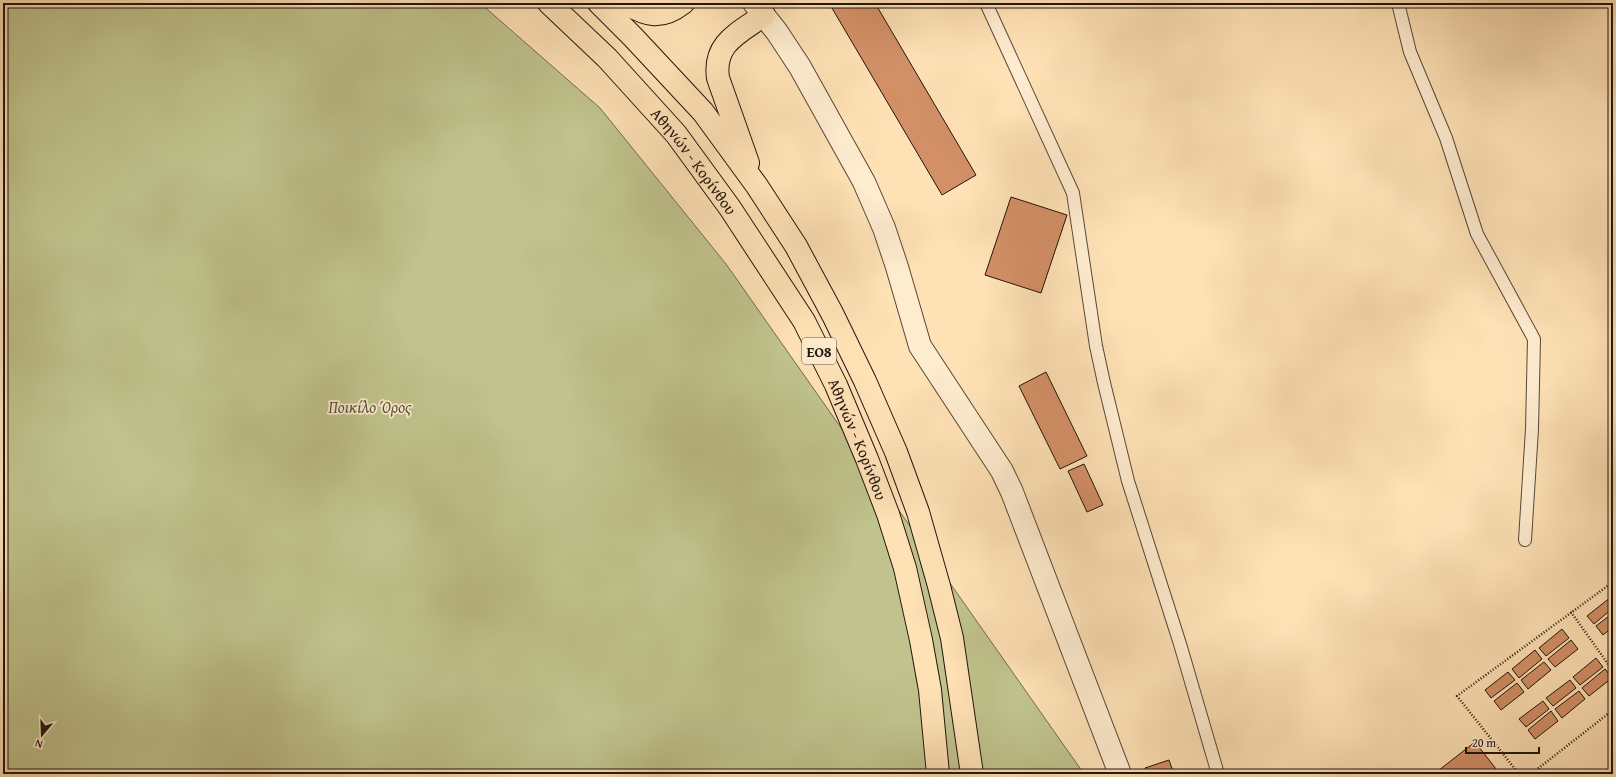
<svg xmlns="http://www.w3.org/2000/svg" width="1616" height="777" font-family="'Gentium Book Plus',serif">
	<rect width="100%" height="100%" fill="#fee1b5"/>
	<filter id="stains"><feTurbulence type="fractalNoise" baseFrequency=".005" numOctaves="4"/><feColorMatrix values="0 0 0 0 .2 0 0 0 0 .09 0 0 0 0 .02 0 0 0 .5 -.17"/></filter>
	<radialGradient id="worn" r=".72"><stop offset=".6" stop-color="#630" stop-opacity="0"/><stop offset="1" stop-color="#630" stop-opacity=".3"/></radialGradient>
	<polygon fill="#c0c38d" stroke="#706c4d" points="3,3 480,3 600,108 726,264 1084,774 3,774"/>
	<g fill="#d39067" stroke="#21140d">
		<polygon points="829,3 875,3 976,175 942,195"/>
		<polygon points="1011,197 1067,215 1041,293 985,275"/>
		<polygon points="1046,372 1087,456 1060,469 1019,386"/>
		<polygon points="1084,464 1103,505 1087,512 1068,471"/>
		<polygon points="1611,597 1613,600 1613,608 1594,624 1587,616"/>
		<polygon points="1613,613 1613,627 1603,635 1596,626"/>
		<polygon points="1562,629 1569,638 1546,656 1539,648"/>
		<polygon points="1571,640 1578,649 1555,667 1548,659"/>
		<polygon points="1535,650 1542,659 1519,678 1512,669"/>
		<polygon points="1596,658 1603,667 1580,685 1573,677"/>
		<polygon points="1544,662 1551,670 1528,689 1521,680"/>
		<polygon points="1605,669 1612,678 1589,696 1582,688"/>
		<polygon points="1508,672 1515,680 1491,698 1485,690"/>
		<polygon points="1570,680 1576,688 1553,706 1546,698"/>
		<polygon points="1517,683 1524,692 1501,710 1494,701"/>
		<polygon points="1579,691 1585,699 1562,718 1555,709"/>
		<polygon points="1543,701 1549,709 1526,727 1519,719"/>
		<polygon points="1551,711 1558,721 1535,739 1528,730"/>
		<polygon points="1475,742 1500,774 1434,774"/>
		<polygon points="1169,760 1174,774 1148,774 1145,768"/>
	</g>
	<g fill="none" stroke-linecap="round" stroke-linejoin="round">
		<g stroke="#584737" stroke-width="14">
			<g id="lane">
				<polyline points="986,3 1073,193 1096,346 1104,383 1128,481 1180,644 1218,774"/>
				<polyline points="1398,3 1410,52 1446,138 1477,234 1534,339 1532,429 1525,540"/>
			</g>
		</g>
		<g stroke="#584737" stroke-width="24">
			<polyline id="street" points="754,3 777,32 800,67 864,182 884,228 897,267 920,346 1002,471 1012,492 1120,774"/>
		</g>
		<g stroke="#21140d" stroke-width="24">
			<g id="highway">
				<path id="s1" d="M549,3L607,58L676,134L730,208L804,321L836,385L867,459L888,514L905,568L921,640L930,690L938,774"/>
				<polyline points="599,3 633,37 703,112 757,186 796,246 833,315 865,381 896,452 918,512 939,586 952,638 972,774"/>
				<path d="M625,3C647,16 661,20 683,3"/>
				<path d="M748,163L718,78C713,43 739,33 764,15"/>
			</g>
		</g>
		<g stroke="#21140d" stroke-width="2.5" stroke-dasharray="1 2" stroke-linecap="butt">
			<polyline points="1571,612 1613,671"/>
			<polyline points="1519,774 1457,696 1613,582"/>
			<polyline points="1531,774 1613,710"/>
		</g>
		<use href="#lane" stroke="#feeccf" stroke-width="12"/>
		<use href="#street" stroke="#feeccf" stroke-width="22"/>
		<use href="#highway" stroke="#fee1b5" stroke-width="22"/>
	</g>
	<g text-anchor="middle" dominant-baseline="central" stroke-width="3.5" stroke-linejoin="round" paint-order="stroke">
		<rect fill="#feeccf" stroke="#635547" stroke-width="1" x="802" y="338" width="34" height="26" rx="3"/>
		<g font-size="15" font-weight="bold" fill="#21140d">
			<text x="819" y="351">ΕΟ8</text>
		</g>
		<g font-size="16" fill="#21140d" stroke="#feeccf">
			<text stroke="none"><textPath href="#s1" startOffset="215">Αθηνών - Κορίνθου</textPath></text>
			<text stroke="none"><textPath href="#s1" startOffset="539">Αθηνών - Κορίνθου</textPath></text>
		</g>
		<g font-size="16" font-style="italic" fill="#59513a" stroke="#feeccf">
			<text x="370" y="407">Ποικίλο Όρος</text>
		</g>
	</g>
	<rect width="1616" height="777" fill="none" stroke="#fee1b5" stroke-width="16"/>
	<rect x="4" y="4" width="1608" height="769" fill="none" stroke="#21140d" stroke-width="2"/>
	<rect x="8" y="8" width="1600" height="761" fill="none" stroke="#21140d"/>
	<g transform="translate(42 735) rotate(199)" stroke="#feeccf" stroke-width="3" paint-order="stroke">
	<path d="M0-3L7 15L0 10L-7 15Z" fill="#21140d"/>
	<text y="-6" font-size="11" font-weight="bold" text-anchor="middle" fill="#21140d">N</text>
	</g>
	<path d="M1466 747v6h73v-6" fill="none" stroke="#21140d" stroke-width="2"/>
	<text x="1472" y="747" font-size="12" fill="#21140d" stroke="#feeccf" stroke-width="3" paint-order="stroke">20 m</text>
	<rect width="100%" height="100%" filter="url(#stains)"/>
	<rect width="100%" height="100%" fill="url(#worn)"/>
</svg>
